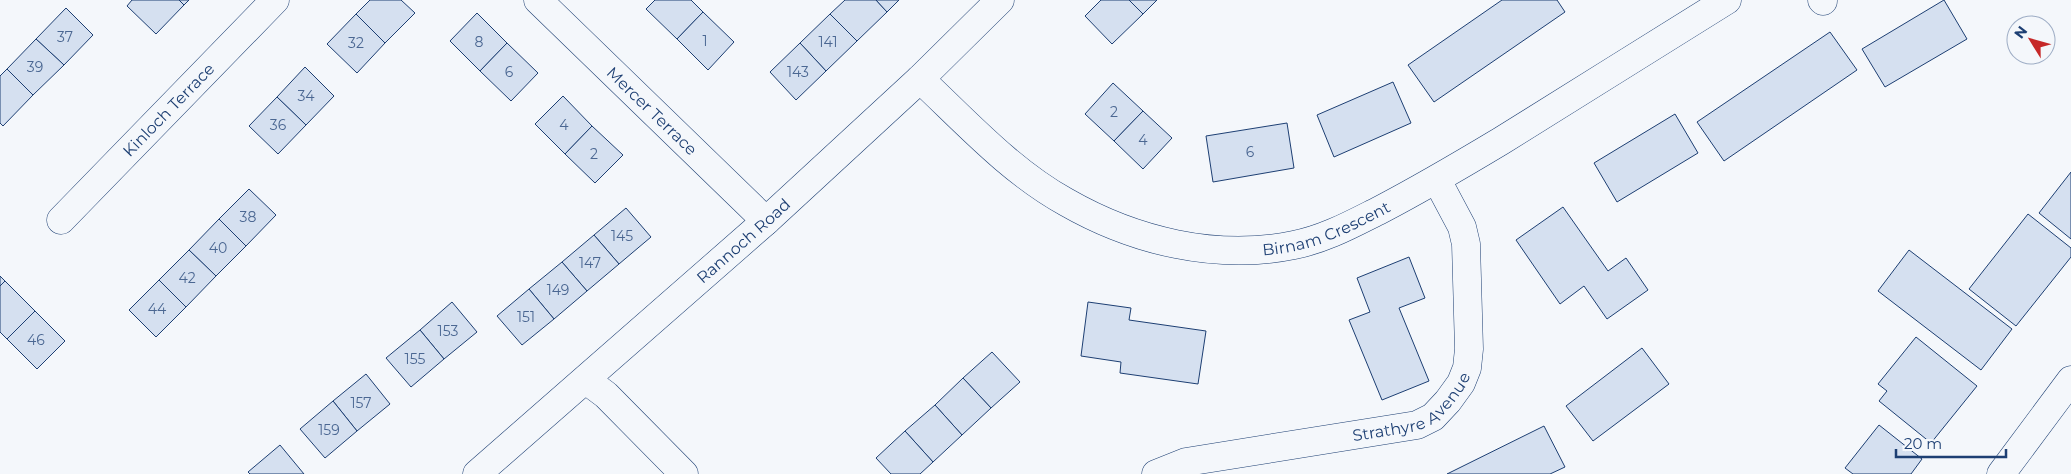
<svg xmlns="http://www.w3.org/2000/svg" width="2071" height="474" font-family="Montserrat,sans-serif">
	<rect width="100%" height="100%" fill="#f4f7fb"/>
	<g fill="#d5e0f0" stroke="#1d3f73">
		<polygon points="132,0 179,0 184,5 156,34 127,6"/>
		<polygon points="179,0 189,0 184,5"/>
		<polygon points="370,0 401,0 415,13 385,43 356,14"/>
		<polygon points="655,0 691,0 703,12 677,39 646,9"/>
		<polygon points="845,0 876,0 887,12 857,41 830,14"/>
		<polygon points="876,0 899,0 887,12"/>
		<polygon points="1101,0 1129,0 1143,14 1112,44 1085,16"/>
		<polygon points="1129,0 1157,0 1143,14"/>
		<polygon points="1502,0 1557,0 1565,12 1434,102 1408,65"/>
		<polygon points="1944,0 1967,39 1885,87 1862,49"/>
		<polygon points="66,8 93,35 64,65 36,39"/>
		<polygon points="703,12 734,42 708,70 677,39"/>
		<polygon points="477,13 507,43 480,71 450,41"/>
		<polygon points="356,14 385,43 357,73 327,44"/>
		<polygon points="830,14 857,41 826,71 800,43"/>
		<polygon points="1830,32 1857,70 1724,161 1697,122"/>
		<polygon points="36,39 64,65 33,95 7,69"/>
		<polygon points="507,43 538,73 511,101 480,71"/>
		<polygon points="800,43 826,71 796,100 770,72"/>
		<polygon points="305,67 334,96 306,125 277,97"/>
		<polygon points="7,69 33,95 3,126 0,123 0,76"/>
		<polygon points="1393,82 1411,123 1334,157 1317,115"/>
		<polygon points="1113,83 1143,111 1114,141 1085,114"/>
		<polygon points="563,96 592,126 565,154 535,124"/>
		<polygon points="277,97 306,125 278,154 249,126"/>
		<polygon points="1143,111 1172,138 1143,169 1114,141"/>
		<polygon points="1675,114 1698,153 1617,202 1594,163"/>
		<polygon points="1287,123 1294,168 1213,182 1206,136"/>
		<polygon points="592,126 623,155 595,183 565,154"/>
		<polygon points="2071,172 2071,239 2039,213"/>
		<polygon points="249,189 276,215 246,246 219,219"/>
		<polygon points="1563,207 1608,271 1626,258 1648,290 1607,319 1584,286 1560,304 1516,240"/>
		<polygon points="626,208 651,237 619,264 594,235"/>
		<polygon points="2028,214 2071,248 2071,257 2016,326 1969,289"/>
		<polygon points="219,219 246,246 216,276 189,250"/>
		<polygon points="594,235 619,264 587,291 562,262"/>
		<polygon points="189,250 216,276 186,307 159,280"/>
		<polygon points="1909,250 2012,329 1981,370 1878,291"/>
		<polygon points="1409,257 1425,298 1399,308 1429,381 1382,400 1349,320 1370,312 1357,278"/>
		<polygon points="562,262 587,291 554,319 529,289"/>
		<polygon points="0,276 5,281 0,286"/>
		<polygon points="159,280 186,307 156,337 129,310"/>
		<polygon points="5,281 35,311 7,339 0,332 0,286"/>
		<polygon points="529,289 554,319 522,345 497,316"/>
		<polygon points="452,302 477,332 444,359 420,330"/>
		<polygon points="1088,302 1131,308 1129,320 1206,331 1198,384 1120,373 1121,362 1081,356"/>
		<polygon points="35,311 65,341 37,369 7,339"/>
		<polygon points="420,330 444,359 411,387 386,358"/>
		<polygon points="1916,337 1977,386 1931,443 1879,401 1887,391 1878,384"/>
		<polygon points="1642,348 1669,384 1593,441 1566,406"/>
		<polygon points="992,352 1020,382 991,408 963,378"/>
		<polygon points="366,374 390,404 357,431 333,401"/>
		<polygon points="963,378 991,408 962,435 935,405"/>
		<polygon points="333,401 357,431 325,458 300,429"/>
		<polygon points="935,405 962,435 933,462 905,431"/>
		<polygon points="1879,425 1922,459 1911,474 1853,474 1845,468"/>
		<polygon points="1544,426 1565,467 1550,474 1447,474"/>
		<polygon points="905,431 933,462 920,474 891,474 876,458"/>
		<polygon points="280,445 304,474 250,474 248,472"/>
	</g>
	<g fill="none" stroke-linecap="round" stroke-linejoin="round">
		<g stroke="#1d3f73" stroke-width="29">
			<g id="street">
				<path id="s1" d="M538,0L766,221"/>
				<polyline points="1822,0 1823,1"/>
				<path id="s2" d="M920,79C966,122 1010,171 1066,202C1134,241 1216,261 1294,245C1325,239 1352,224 1380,210C1422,188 1461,165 1501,141C1576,94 1652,47 1727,0"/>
				<path id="s3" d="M61,220L275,0"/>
				<polyline points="586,380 606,395 684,474"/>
				<path id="s4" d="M1156,474L1186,462L1417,425L1433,417L1448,401L1461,383L1467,368L1469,349L1466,244L1462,227L1437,180"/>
			</g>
		</g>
		<g stroke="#1d3f73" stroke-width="29">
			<g id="secondary">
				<path id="s5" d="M477,474L766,221L920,79L1000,0"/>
				<polyline points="2001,474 2071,380"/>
			</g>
		</g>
		<use href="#street" stroke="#f4f7fb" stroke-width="28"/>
		<use href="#secondary" stroke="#f4f7fb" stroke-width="28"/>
	</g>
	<g text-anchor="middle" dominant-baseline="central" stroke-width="4" stroke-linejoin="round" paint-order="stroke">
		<g font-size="14" fill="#4b6792">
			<text x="65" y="37">37</text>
			<text x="705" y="41">1</text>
			<text x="479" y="42">8</text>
			<text x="828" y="42">141</text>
			<text x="356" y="43">32</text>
			<text x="35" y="67">39</text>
			<text x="509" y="72">6</text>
			<text x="798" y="72">143</text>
			<text x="306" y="96">34</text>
			<text x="1114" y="112">2</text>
			<text x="278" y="125">36</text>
			<text x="564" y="125">4</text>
			<text x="1143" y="140">4</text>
			<text x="1250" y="152">6</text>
			<text x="594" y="154">2</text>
			<text x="248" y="217">38</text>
			<text x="622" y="236">145</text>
			<text x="218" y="248">40</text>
			<text x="590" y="263">147</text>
			<text x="187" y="278">42</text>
			<text x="558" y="290">149</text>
			<text x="157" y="309">44</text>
			<text x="526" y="317">151</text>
			<text x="448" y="331">153</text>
			<text x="36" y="340">46</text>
			<text x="415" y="359">155</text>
			<text x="361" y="403">157</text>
			<text x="329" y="430">159</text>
		</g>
		<g font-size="16" fill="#1d3f73" stroke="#f4f7fb">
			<text stroke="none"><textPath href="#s3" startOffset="154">Kinloch Terrace</textPath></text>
			<text stroke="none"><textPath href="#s1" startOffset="159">Mercer Terrace</textPath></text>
			<text stroke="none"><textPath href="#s2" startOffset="464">Birnam Crescent</textPath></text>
			<text stroke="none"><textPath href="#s5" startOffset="354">Rannoch Road</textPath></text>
			<text stroke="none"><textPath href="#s4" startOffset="270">Strathyre Avenue</textPath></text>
		</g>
	</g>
	<g transform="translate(2031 40) rotate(307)"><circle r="24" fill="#f4f7fb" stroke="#9eadc5"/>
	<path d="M0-4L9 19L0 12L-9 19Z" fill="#c62828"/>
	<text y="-8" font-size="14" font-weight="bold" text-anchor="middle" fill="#1d3f73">N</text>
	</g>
	<path d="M1896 449v8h110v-8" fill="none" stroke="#1d3f73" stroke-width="2.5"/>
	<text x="1904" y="449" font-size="15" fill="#1d3f73" stroke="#f4f7fb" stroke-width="4" paint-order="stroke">20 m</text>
</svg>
